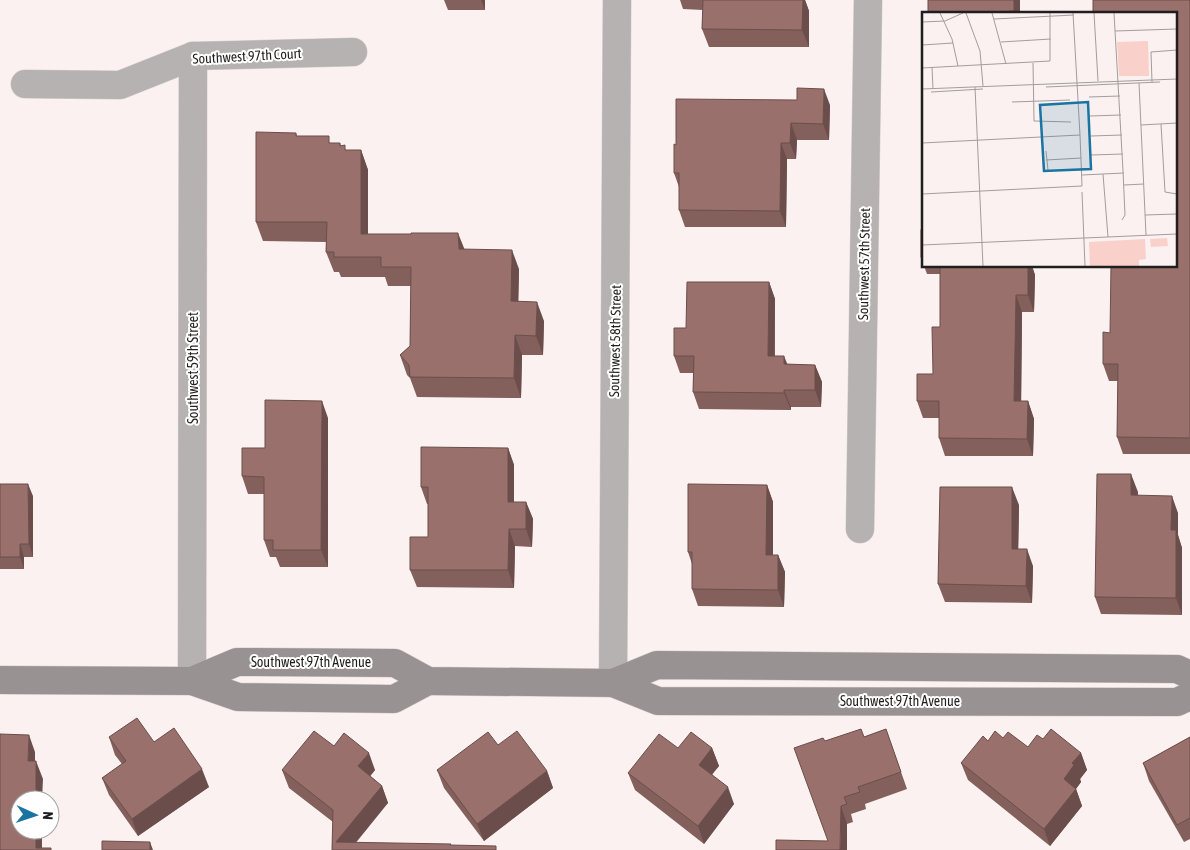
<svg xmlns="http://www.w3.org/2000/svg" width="1190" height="850" font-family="'Asap Condensed',sans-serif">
	<rect width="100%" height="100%" fill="#faf1f0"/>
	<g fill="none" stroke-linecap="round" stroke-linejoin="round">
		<g stroke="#d7cfce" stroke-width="29">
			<g id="street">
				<polyline points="25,84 120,85 193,56 353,52"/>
				<polyline points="860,529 868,0"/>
				<polyline points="192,681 193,56"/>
				<polyline points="613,683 617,0"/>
			</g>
		</g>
		<g stroke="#d7cfce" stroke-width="29">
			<g id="secondary">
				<polyline points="0,680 192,681 238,697 394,699 428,681"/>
				<polyline points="192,681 237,662 395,663 428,681 613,683 658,701 1177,702 1190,696"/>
				<polyline points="613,683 657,665 1177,669 1190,675"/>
			</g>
		</g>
		<use href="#street" stroke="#b6b2b2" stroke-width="28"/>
		<use href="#secondary" stroke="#989392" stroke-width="28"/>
	</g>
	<g fill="#84605c">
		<polygon points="444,0 485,0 485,10 448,10"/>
		<polygon points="680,0 805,0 809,11 809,47 709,47 702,29 703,10 683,9"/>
		<polygon points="1020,0 1020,14 928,14"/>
		<polygon points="1190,0 1190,454 1123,454 1117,437 1118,381 1109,381 1103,364 1110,333"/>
		<polygon points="830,105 829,140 797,140 796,159 787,159 786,227 685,227 679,210 679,187 674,173 676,145"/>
		<polygon points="296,133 297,136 331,143 340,143 341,146 346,150 361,150 368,170 368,234 464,249 519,269 518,301 544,321 543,355 522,355 521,398 417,397 410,378 407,375 400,355 410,346 411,286 388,286 385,277 341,277 339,272 334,272 326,252 326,242 263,241 256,222"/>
		<polygon points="924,230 924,265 921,257"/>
		<polygon points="924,266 1032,266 1035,275 1034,312 1022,312 1021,401 1028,401 1034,419 1033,456 945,456 939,438 939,418 923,418 917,401 933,374 940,327 940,274 927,274"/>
		<polygon points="769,282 775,299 775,356 787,364 815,365 822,382 821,407 791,407 791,410 699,409 693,392 693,373 680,373 674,356 686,328"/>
		<polygon points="328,418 328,567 280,567 276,557 270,557 264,540 264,494 248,494 242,476 265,448"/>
		<polygon points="508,448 514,465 514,502 526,502 533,519 532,547 515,546 514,588 417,587 410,570 428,537 428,504 427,504 421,487"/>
		<polygon points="0,484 33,496 33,557 24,557 24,569 0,569"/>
		<polygon points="767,485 773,502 773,555 778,555 785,572 784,607 698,606 692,589 692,564 688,552"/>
		<polygon points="1138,492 1138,495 1178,513 1178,535 1182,548 1182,615 1101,614 1095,597"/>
		<polygon points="1019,505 1018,549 1033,566 1032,603 945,602 938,584"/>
		<polygon points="886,729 907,789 865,804 866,809 851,814 853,822 847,824 828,841 825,741 864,737"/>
		<polygon points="109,737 154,742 209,787 138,836 109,795 102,778 122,764 115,755"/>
		<polygon points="1190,737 1190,839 1184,842 1149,781 1143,763"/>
		<polygon points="1043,739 1081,753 1087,770 1080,779 1081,782 1076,789 1082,806 1050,846 968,780 961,763 988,741 1028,747"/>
		<polygon points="498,745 547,771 553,788 484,841 444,788 437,770"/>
		<polygon points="334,746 375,770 370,776 382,786 388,803 332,850 333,822 289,788 282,770"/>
		<polygon points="678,748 712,748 719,766 712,774 734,804 704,844 635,790 628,773"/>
	</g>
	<g fill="#6b4e4b">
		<polygon points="481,0 485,0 485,10"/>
		<polygon points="803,0 805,0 809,11 809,47 802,30"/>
		<polygon points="1014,0 1020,0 1020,14 1015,14 1014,11"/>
		<polygon points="824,89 830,105 829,140 823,124"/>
		<polygon points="791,123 797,140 796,159 790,143"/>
		<polygon points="781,143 787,159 786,227 780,211"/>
		<polygon points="361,150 368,170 368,253 361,234"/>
		<polygon points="458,233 466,253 459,249"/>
		<polygon points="512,250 519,269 518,321 511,301"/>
		<polygon points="1028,266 1032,266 1035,275 1034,312 1028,295"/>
		<polygon points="769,282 775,299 774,373 768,356"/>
		<polygon points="1016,295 1022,312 1021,418 1014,401"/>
		<polygon points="537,302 544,321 543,355 536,336"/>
		<polygon points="515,335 522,355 521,398 514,378"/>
		<polygon points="784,356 791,373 784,364"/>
		<polygon points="815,365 822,382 821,407 815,390"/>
		<polygon points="784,390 791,407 791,410 784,393"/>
		<polygon points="322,401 328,418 328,567 321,550"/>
		<polygon points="1028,401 1034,419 1033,456 1027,439"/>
		<polygon points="508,448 514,465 514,519 508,502"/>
		<polygon points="1131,474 1138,492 1137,513 1131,495"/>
		<polygon points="28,484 33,496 33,557 29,544"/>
		<polygon points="767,485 773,502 773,572 766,555"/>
		<polygon points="1012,487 1019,505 1018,566 1012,549"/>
		<polygon points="1172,496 1178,513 1178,535 1182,548 1182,615 1176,598 1171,530"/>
		<polygon points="526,502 533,519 532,547 526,529"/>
		<polygon points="509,529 515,546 514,588 508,570"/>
		<polygon points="20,544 24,557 24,569 20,557"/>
		<polygon points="1027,549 1033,566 1032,603 1026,586"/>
		<polygon points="778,555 785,572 784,607 778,590"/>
		<polygon points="29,735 35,752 35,779 28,761"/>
		<polygon points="712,748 719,766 706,782 699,765"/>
		<polygon points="369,753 375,770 364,784 358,766"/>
		<polygon points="1081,753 1087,770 1080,779 1081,782 1075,790 1076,789 1082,806 1050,846 1044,829 1064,779 1072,763"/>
		<polygon points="36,761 43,779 42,800 36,800"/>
		<polygon points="202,769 209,787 138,836 132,819"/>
		<polygon points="547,771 553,788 484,841 477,824"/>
		<polygon points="382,786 388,803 350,850 336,842"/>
		<polygon points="728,787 734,804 704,844 698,826"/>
		<polygon points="841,806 847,824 847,850 840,850"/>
		<polygon points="36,830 42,830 42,850 36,848"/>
		<polygon points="150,842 153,850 150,850"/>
	</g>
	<g fill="#99706b" stroke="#6b4e4b">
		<polygon points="703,0 803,0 802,30 702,29"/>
		<polygon points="928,0 1014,0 1014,11 1009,11 1009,14 928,14"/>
		<polygon points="1093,0 1190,0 1190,438 1117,437 1118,364 1103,364 1103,332 1110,333 1111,266 1176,266 1176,14 1093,14"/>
		<rect x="922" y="39" width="2" height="73"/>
		<polygon points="797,88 824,89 823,124 791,123 790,143 781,143 780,211 679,210 679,173 674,173 674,144 676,145 676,99 797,100"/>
		<polygon points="256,132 296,133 296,136 329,136 329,143 340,143 340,146 345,145 345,150 361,150 361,234 411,234 411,233 458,233 459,249 512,250 511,301 537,302 536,336 515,335 514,378 410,377 409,365 400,355 410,346 411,267 381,267 381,257 334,257 334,252 326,252 327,222 256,222"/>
		<rect x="921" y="230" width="3" height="27"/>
		<polygon points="940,266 1028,266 1028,295 1016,295 1014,401 1028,401 1027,439 939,438 939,401 917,401 917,374 933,374 932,327 940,327"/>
		<polygon points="687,282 769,282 768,356 784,356 784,364 815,365 815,390 784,390 784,393 693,392 694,356 674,356 674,328 686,328"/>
		<polygon points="265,400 322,401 321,550 273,550 273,540 264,540 264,477 242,476 242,448 265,448"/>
		<polygon points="421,447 508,448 508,502 526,502 526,529 509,529 508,570 410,570 410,537 428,537 428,487 421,487"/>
		<polygon points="1097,474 1131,474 1131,495 1172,496 1171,530 1176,530 1176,598 1095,597"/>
		<polygon points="0,484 28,484 29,544 20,544 20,557 0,557"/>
		<polygon points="688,484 767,485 766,555 778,555 778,590 692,589 692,552 688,552"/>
		<polygon points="940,487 1012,487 1012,549 1027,549 1026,586 938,584"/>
		<polygon points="137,718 154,742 174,728 202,769 132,819 102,778 126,761 109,737"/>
		<polygon points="861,729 864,737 886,729 901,772 858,787 860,792 844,797 847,804 841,806 840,850 776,850 776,840 828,841 794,748 823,738 825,741"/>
		<polygon points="1051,729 1081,753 1072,763 1074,765 1064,779 1076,789 1044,829 961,763 983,736 988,741 995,731 1003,738 1008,732 1028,747 1037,735 1043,739"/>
		<polygon points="314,731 334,746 344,733 369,753 358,766 382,786 336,842 451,844 450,845 496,846 496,850 332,850 333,810 282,770"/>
		<polygon points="517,731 547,771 477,824 437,770 488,732 498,745"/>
		<polygon points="691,732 712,748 699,765 728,787 698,826 628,773 659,734 678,748"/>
		<polygon points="0,734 29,735 28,761 36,761 36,800 20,800 20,830 36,830 36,848 51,848 51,850 0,850"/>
		<polygon points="1190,737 1190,818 1177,825 1143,763"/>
		<polygon points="102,841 150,842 150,850 102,850"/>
	</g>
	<g text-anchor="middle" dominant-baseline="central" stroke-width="4" stroke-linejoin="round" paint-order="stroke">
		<g font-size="14" fill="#211f1e" stroke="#fff">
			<text transform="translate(247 56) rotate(-3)">Southwest 97th Court</text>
			<text transform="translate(864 264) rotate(-89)">Southwest 57th Street</text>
			<text transform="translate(615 341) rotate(-89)">Southwest 58th Street</text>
			<text transform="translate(193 368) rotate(-90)">Southwest 59th Street</text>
			<text x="311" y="662">Southwest 97th Avenue</text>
			<text x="900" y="701">Southwest 97th Avenue</text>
		</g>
	</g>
	<g transform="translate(922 12)">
		<rect width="255" height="255" fill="#faf1f0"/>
		<path d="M245,226L246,234L229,235L228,227ZM223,227L224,247L217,248V254H168L167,230Z" fill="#f9d0ca"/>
		<path d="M226,29L227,64H197L195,30Z" fill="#f9d0ca"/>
		<path fill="none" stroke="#a39d9c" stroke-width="1" d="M18,1L30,27L36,54M44,1L58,39L61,74M70,1L84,52M151,1L158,123M172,1L176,69M192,1L201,159L203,203L200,208M72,7L152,3M0,10L23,9L41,1M193,19L255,17M79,30L129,27M0,33L31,31M111,51L112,109L149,110M10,55L11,77M0,56L128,49V1M230,70L229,40L255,38M217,71L224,223M53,75L61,254M124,75L238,70M0,77L255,67M9,80L61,77M167,85L198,84M90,90L148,88M168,104L199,103M239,112L243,180L255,182M219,113L255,111M158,123L160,174M169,124L200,123M0,131L158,123M124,139L126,158M169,143L201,142M124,148L159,146M181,162L186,225M160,163L202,161M202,173L222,172M160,180L163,254M0,182L160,174M223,203L255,202M0,233L255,222"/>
		<path fill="#1974a2" fill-opacity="0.15" stroke="#1974a2" stroke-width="2.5" d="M166,90L169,157L122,159L118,93Z"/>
		<rect width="255" height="255" fill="none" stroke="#211f1e" stroke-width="2.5"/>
	</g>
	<g transform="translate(35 815) rotate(93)"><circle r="24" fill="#ffffff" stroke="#a6a5a5"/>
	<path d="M0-4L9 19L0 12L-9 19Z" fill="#1974a2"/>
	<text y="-8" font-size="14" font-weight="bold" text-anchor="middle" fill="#211f1e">N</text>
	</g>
</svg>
